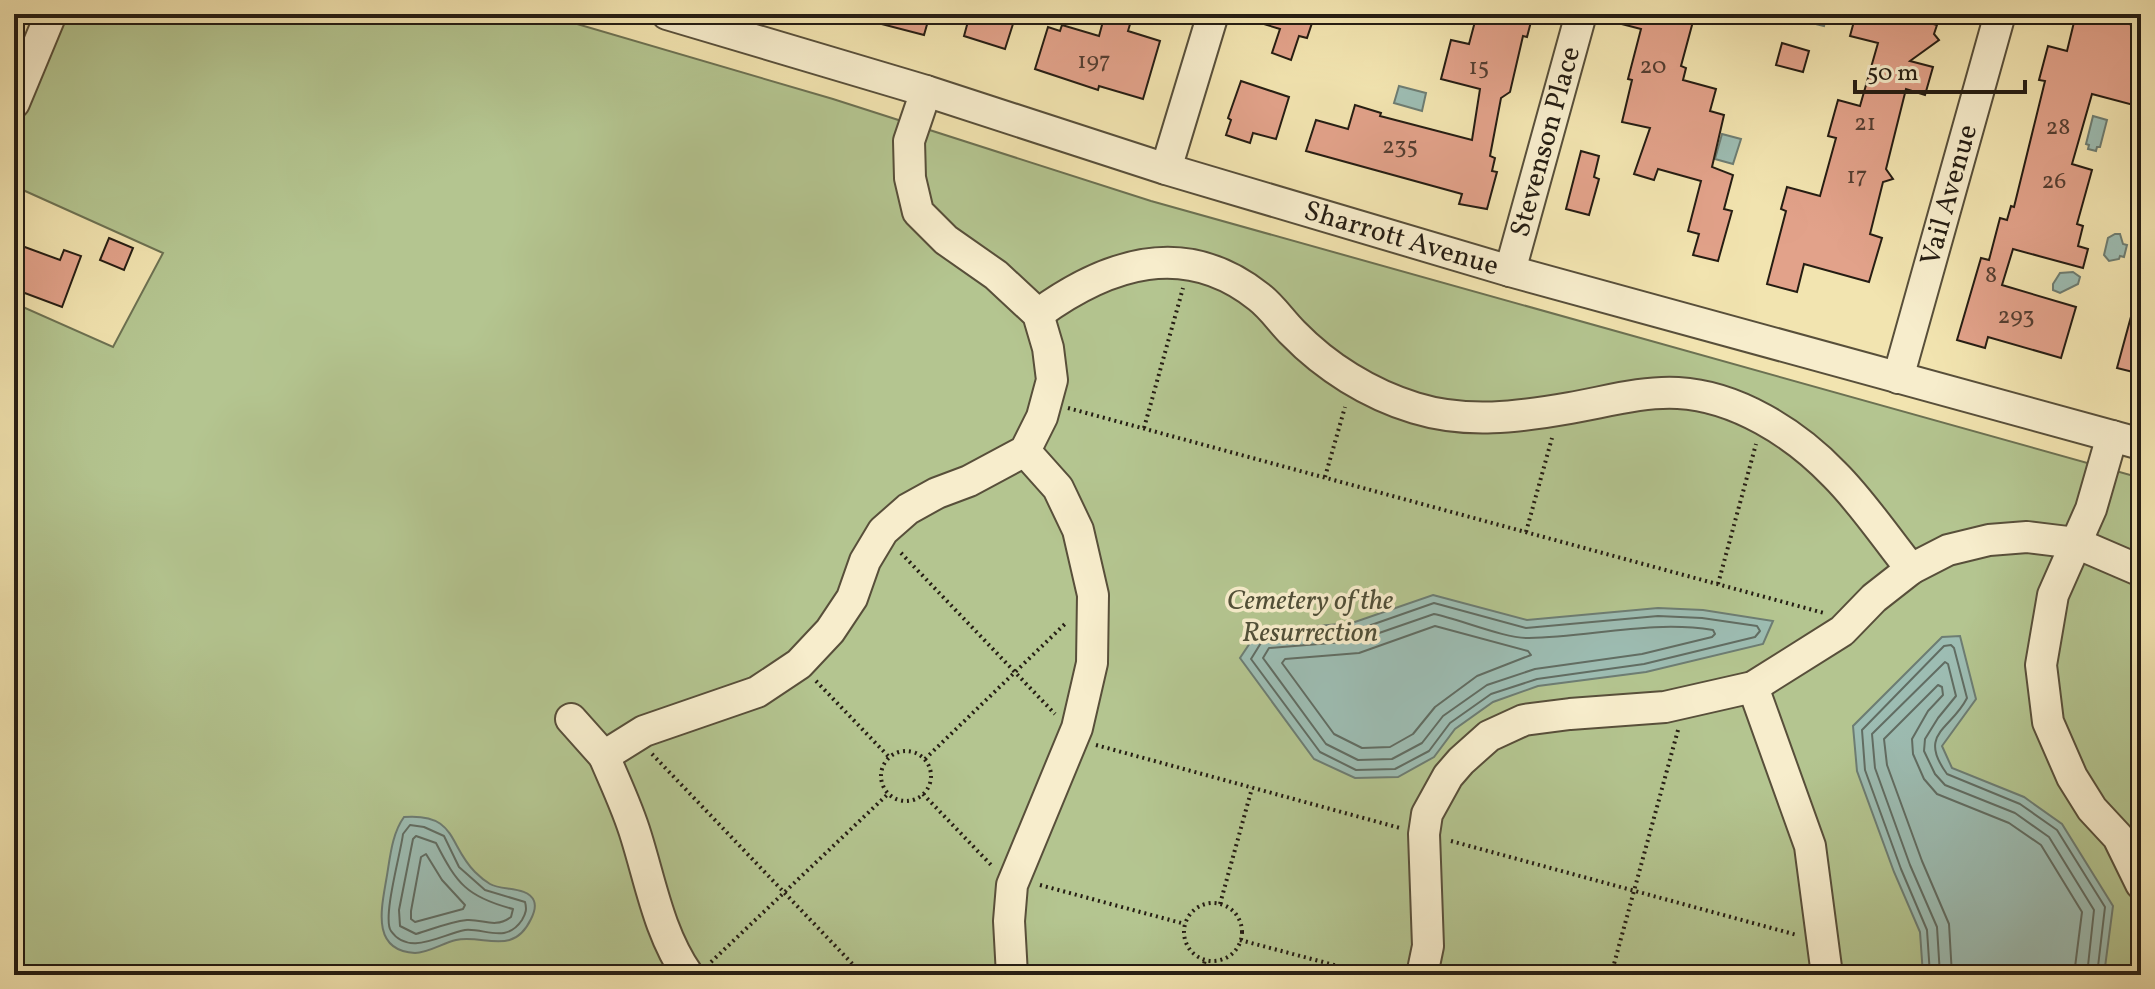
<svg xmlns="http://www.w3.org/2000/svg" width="2155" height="989" font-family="Vollkorn,serif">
	<rect width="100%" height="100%" fill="#f2e4b0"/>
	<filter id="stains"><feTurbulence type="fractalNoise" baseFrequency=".0025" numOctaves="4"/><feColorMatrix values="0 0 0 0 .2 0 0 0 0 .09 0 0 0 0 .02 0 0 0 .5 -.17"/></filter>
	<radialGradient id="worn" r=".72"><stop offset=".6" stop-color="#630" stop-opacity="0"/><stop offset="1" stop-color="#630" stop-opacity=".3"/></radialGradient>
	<polygon fill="#b4c590" stroke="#6c7152" stroke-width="2" points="65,14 543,14 833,99 1151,201 2141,478 2141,975 14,975 14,303 113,347 163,253 14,186 14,135"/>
	<g fill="#9dbdb3" stroke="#6d7d73" stroke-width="2">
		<polygon points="1796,14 1827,14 1824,26 1795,19"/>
		<polygon points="1399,86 1426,93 1422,111 1394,103"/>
		<polygon points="2093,116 2107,120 2100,147 2097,147 2096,151 2088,149 2089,145 2086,144"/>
		<polygon points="1722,134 1741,139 1733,164 1715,159"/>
		<polygon points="2115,234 2120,234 2123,244 2127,245 2124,257 2120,256 2119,259 2109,261 2104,255 2108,238"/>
		<polygon points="2073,272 2080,277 2078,284 2060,293 2053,290 2053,284 2060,273"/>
		<polygon points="1433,595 1527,620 1658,608 1703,610 1773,621 1763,644 1646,672 1538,686 1493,702 1455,729 1434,757 1398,777 1355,778 1314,759 1240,658 1258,631 1352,623"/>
		<polygon points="1960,636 1976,699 1942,746 1952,768 2024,797 2062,824 2113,906 2104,975 1923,975 1920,932 1894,872 1857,771 1853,726 1942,637"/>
		<path d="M404,817C457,813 448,845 475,872C479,876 485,881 490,884C502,891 528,886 534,901C536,906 534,913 531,919C513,957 484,934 456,940C443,943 428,953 415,953C372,951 381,910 386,881C390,860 391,835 404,817Z"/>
	</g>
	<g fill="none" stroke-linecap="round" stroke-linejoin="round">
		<g stroke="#616d63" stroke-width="2">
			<polygon points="1434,603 1526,628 1658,616 1702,618 1757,626 1760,631 1755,637 1644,664 1537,679 1491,694 1450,723 1429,751 1395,769 1356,770 1320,752 1251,659 1264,638 1354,631"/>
			<path d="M1434,614C1459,619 1506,639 1529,638C1590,637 1651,620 1713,630L1715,634L1712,637L1642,654L1535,669L1487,685L1443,716L1422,743L1392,759L1358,760L1326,744L1263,658L1269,648L1356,641Z"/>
			<polygon points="1435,626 1528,651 1531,655 1477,676 1435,707 1413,734 1390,747 1362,748 1334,734 1282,663 1285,659 1359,653"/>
			<path d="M410,825L424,827L444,836L459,867L485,890L525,902C527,909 526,913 522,920C506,944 485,928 465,930C442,934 409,957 391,931C382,918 401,852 403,834Z"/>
			<path d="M416,836L436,843C457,884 467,897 513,909L511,917C494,929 484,919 467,920C449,922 433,929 416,934L400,926L399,910L413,839Z"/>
			<polygon points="426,854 442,880 465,905 463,909 415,922 411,919 411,911 421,857"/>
			<path d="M1930,975L1927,930L1901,869L1865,770L1862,730L1944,646L1951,645L1954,648L1967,698C1951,730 1917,733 1947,774L2020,804L2057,830L2105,907L2097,975"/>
			<polyline points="1940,975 1937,927 1910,865 1875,768 1872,734 1945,662 1948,664 1956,696 1938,718 1925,739 1924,751 1935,774 1945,785 2015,813 2049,837 2094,910 2087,975"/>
			<polyline points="1952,975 1949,924 1922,861 1887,765 1884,739 1938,685 1942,687 1943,695 1928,711 1912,739 1913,754 1924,779 1937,794 2009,823 2041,845 2082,912 2074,975"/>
		</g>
	</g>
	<g fill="#e2a28a" stroke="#251d13" stroke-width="2">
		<polygon points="866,14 930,14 924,35 866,20"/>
		<polygon points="970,14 983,14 1013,24 1005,49 964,36"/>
		<polygon points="1105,14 1133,14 1128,31 1160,41 1143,99 1099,86 1098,90 1035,69 1048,27 1060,31 1062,25 1099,36"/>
		<polygon points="1245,14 1315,14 1307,38 1299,36 1291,60 1272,53 1280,29 1244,18"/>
		<polygon points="1477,14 1533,14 1527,37 1523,36 1510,92 1501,98 1490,156 1495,158 1492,171 1497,172 1487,209 1459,204 1462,194 1306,151 1316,120 1348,129 1355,105 1381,113 1380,116 1472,140 1480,89 1441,79 1451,40 1469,44"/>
		<polygon points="1607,14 1695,14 1681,66 1686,68 1683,80 1716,89 1710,111 1724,115 1712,167 1733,175 1724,209 1732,211 1718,261 1693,255 1699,234 1688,231 1701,181 1658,169 1654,180 1634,174 1650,128 1622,122 1632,80 1628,79 1641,29 1606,20"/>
		<polygon points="1856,14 1897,14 1937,25 1934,34 1939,40 1910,61 1933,67 1925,95 1906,89 1886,169 1893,179 1883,182 1870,234 1882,238 1869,282 1804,264 1797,292 1767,284 1786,211 1781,209 1787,187 1820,196 1836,138 1828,136 1838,100 1860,106 1878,43 1850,36"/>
		<polygon points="2076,14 2089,14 2141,27 2141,107 2092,94 2072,164 2092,170 2077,224 2083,226 2078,246 2088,249 2083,268 2013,249 2002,285 2076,307 2061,358 1988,337 1985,348 1957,340 1981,258 1989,260 2000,218 2007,220 2011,206 2014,207 2045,81 2039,80 2048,46 2067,51"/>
		<polygon points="1782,43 1809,51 1803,72 1776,65"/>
		<polygon points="1241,81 1289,97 1276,139 1253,133 1250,143 1226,135 1231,120 1228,118"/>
		<polygon points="1581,151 1599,156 1594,177 1599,179 1589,215 1566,209"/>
		<polygon points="109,238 133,248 124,270 100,260"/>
		<polygon points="22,246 60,260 64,250 81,256 62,307 14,289 14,269"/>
		<polygon points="2135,302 2141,303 2141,374 2117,368"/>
	</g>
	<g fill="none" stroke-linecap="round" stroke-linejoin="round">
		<g stroke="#584f3a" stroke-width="34">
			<g id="minor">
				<path id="s1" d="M667,14L926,91L1166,169L1510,271L2141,444"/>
				<polyline points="14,103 51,14"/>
				<polyline points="1166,169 1213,14"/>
				<path id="s2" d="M1510,271L1581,14"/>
				<path d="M1038,314C1108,263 1185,238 1259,297C1272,307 1281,321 1293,333C1326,367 1369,394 1415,408C1467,424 1518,417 1570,408C1605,402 1642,391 1678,393C1736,396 1795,433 1835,475C1863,503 1886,538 1911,569"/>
				<path id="s3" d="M1898,378L2000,14"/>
				<polyline points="2112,436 2091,509 2053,595 2041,665 2048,722 2072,777 2092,809 2118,837 2141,884"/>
				<polyline points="1753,687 1810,846 1827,975"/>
				<polyline points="571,719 604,756"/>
				<path d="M688,975C659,933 651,884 636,836C628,809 615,782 604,756L644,731L757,692L799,664L830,631L852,598L865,561L883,531L908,509L937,493L969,481L1025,451L1042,417L1052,380L1048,348L1038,314L996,275L946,240L918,212L910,178L909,141L926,91"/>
				<polyline points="1012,975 1009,921 1012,885 1077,728 1092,663 1093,595 1078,530 1058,488 1025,451"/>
				<polyline points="1422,975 1428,946 1424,834 1427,814 1448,776 1461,761 1489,736 1524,720 1570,714 1665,707 1753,687 1842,631 1874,598 1911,569 1948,550 1989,540 2027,537 2076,543 2141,571"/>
			</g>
		</g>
		<g stroke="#251d13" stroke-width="4" stroke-dasharray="2 4" stroke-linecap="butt">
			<polyline points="1068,408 1824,613"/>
			<polyline points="1144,428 1183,288"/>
			<polyline points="1325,477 1345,407"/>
			<polyline points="1526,532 1552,438"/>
			<polyline points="901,553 1055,714"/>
			<polyline points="1718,584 1756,444"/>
			<polyline points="816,681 889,757"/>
			<polyline points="1096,745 1400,828"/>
			<circle cx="906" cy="776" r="25"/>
			<polyline points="652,754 863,975"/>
			<polyline points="925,759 1067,622"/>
			<polyline points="923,794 993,867"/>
			<polyline points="1451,841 1797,935"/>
			<polyline points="1040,885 1185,924"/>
			<circle cx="1213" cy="932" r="29"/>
			<polyline points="1220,904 1252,788"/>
			<polyline points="1240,940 1372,975"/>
			<polyline points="711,962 889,793"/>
			<polyline points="1201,975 1205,960"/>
			<polyline points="1611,975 1678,730"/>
		</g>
		<use href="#minor" stroke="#f7edcc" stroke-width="30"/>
	</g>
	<g text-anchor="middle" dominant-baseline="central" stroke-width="7" stroke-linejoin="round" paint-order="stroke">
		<g font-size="24" fill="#543e31">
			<text x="1094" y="62">197</text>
			<text x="1653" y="67">20</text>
			<text x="1479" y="68">15</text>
			<text x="1865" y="124">21</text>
			<text x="2058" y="128">28</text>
			<text x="1400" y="147">235</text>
			<text x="1857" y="177">17</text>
			<text x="2054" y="182">26</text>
			<text x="1991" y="276">8</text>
			<text x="2016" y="317">293</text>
		</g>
		<g font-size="28" fill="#251d13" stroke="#f7edcc">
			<text stroke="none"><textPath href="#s2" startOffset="134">Stevenson Place</textPath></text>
			<text stroke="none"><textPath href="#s3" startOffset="190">Vail Avenue</textPath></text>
			<text stroke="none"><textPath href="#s1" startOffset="768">Sharrott Avenue</textPath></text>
		</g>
		<g font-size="28" font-style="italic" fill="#504f38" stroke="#f7edcc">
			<text x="1310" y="601">Cemetery of the<tspan x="1310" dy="32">Resurrection</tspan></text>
		</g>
	</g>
	<rect width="2155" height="989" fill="none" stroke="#f2e4b0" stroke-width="48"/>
	<rect x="16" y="16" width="2123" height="957" fill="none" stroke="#251d13" stroke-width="4"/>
	<rect x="24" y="24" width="2107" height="941" fill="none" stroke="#251d13" stroke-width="2"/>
	<path d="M1855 80v12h170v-12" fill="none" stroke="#251d13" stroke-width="4"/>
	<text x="1867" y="80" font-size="24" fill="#251d13" stroke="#f7edcc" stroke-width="6" paint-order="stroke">50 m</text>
	<rect width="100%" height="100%" filter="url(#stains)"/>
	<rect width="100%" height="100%" fill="url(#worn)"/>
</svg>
